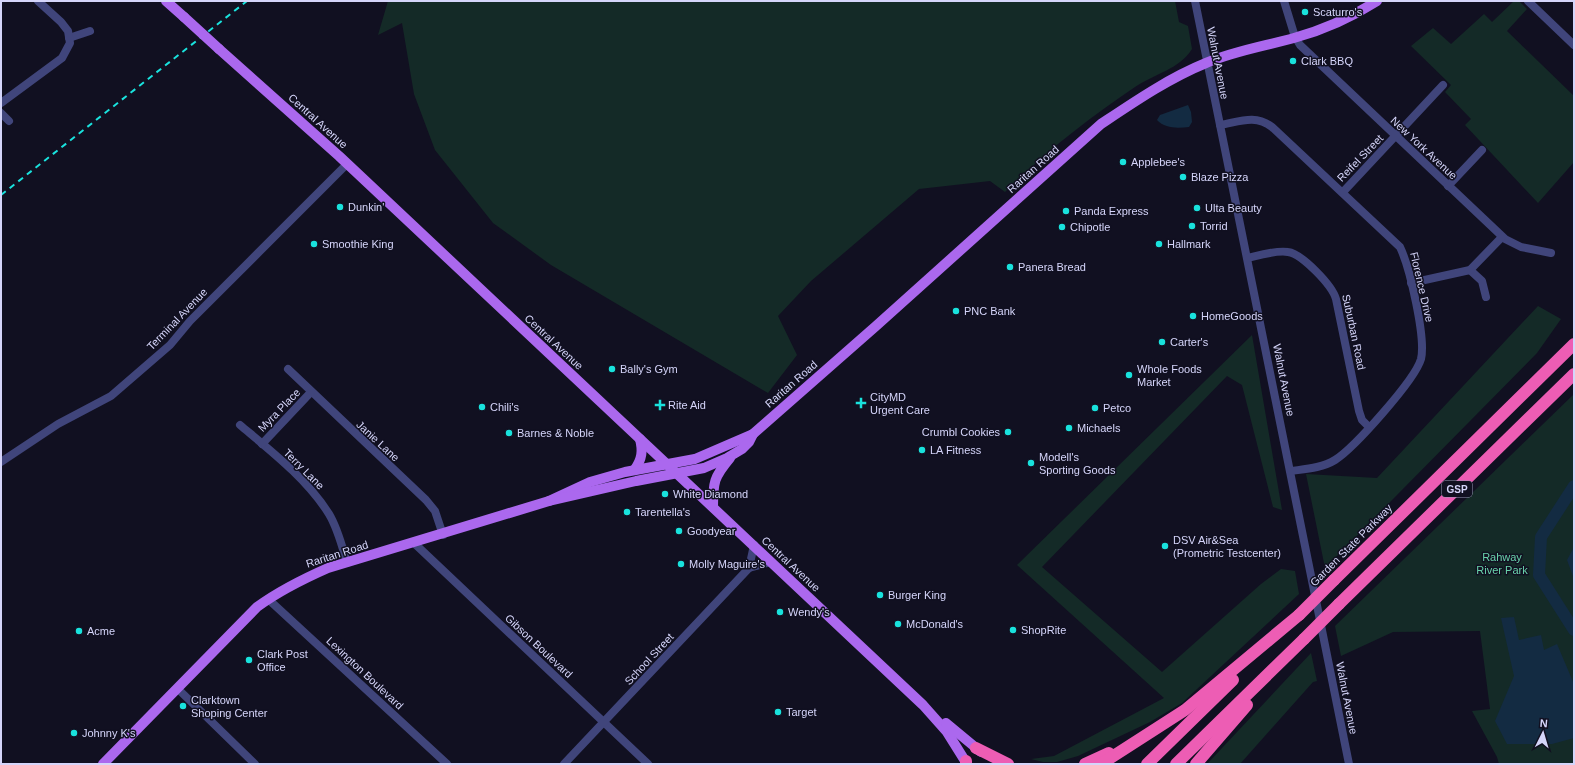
<svg xmlns="http://www.w3.org/2000/svg" width="1575" height="765" font-family="Helvetica,sans-serif">
	<rect width="100%" height="100%" fill="#111021"/>
	<g fill="#142a27">
		<path d="M388,1H1175L1179,22L1188,26L1192,49C1180,69 1154,74 1135,87C1089,118 1044,153 1005,192L990,181L919,189L811,281L778,316L797,355L768,393L551,265L493,223L435,150L414,94L402,23L378,35Z"/>
		<polygon points="1514,1 1519,1 1527,9 1507,31 1574,96 1574,162 1538,203 1465,125 1471,119 1445,92 1451,85 1411,46 1433,28 1451,44 1484,14 1492,22"/>
		<polygon points="1538,306 1561,319 1537,353 1325,568 1306,474 1377,478"/>
		<polygon points="1252,335 1282,510 1273,507 1242,385 1227,376 1042,567 1162,672 1261,584 1281,569 1295,571 1299,594 1182,703 1150,722 1078,756 1057,762 1043,762 1031,759 1054,756 1164,698 1017,565"/>
		<polygon points="1574,394 1574,764 1499,764 1497,757 1472,711 1490,709 1480,631 1393,632 1341,656 1335,626"/>
		<polygon points="1311,653 1317,681 1313,682 1240,764 1207,764"/>
	</g>
	<g fill="#132b42">
		<path d="M1188,105L1191,112L1192,122L1189,127C1178,128 1165,129 1157,120L1160,115Z"/>
		<polygon points="1574,547 1574,579 1567,560"/>
		<polygon points="1514,617 1519,640 1541,635 1544,650 1557,644 1574,684 1574,738 1552,744 1507,744 1495,721 1514,676 1501,618"/>
	</g>
	<g fill="none" stroke-linecap="round" stroke-linejoin="round">
		<polyline stroke="#132b42" stroke-width="12" points="1574,486 1541,537 1539,575 1574,630"/>
		<g stroke="#40457b" stroke-width="8">
			<polyline points="1195,1 1349,764"/>
			<polyline points="1284,1 1295,37 1300,45 1505,239 1521,247 1551,253"/>
			<polyline points="1528,1 1574,45"/>
			<polyline points="69,38 90,31"/>
			<polyline points="1,103 62,58 70,43 68,31 61,22 38,1"/>
			<polyline points="1,113 9,121"/>
			<path d="M1220,125C1239,122 1255,114 1272,127L1400,247C1410,268 1426,338 1421,359C1415,380 1354,448 1335,460C1322,468 1305,469 1291,471"/>
			<polyline points="1448,186 1482,150"/>
			<polyline points="1343,192 1443,85"/>
			<path d="M1248,258C1260,255 1276,250 1288,252C1302,254 1332,285 1336,299L1359,411L1362,420L1369,427"/>
			<polyline points="1470,270 1482,281 1486,297"/>
			<polyline points="1411,283 1470,270 1502,237"/>
			<polyline points="288,369 426,500 435,511 443,535"/>
			<path d="M240,425C271,451 307,479 329,514C338,529 342,546 347,563"/>
			<polyline points="262,444 311,392"/>
			<polyline points="1,462 58,424 111,396 170,345 190,321 347,164"/>
			<polyline points="414,543 648,764"/>
			<polyline points="749,568 754,545"/>
			<polyline points="268,599 447,764"/>
			<polyline points="178,689 255,764"/>
			<polyline points="564,764 749,568 771,562"/>
		</g>
		<g stroke="#ab68ee" stroke-width="10">
			<polyline points="166,1 184,17"/>
			<polyline points="219,49 339,156 923,705 947,732 967,764"/>
			<path d="M635,469C642,459 643,451 640,439"/>
			<path d="M549,501L590,482L625,472L695,459L753,434L876,326L1101,124C1134,102 1169,78 1206,63C1234,51 1265,46 1294,38C1323,30 1352,17 1377,1"/>
			<path d="M713,507C713,482 714,477 730,458"/>
			<polyline points="946,723 981,752"/>
			<path d="M103,764L257,607C279,591 303,579 328,568L549,501L636,481L704,468L727,458L742,449L749,442L753,434"/>
		</g>
		<g stroke="#ed5db4" stroke-width="12">
			<polyline points="1334,580 1574,344"/>
			<polyline points="1339,604 1574,374"/>
			<polyline points="976,748 1008,764"/>
			<polyline points="966,761 966,764"/>
			<polyline points="1085,764 1109,753"/>
			<polyline points="1101,764 1185,710 1299,615"/>
			<polyline points="1147,764 1233,680"/>
			<polyline points="1176,764 1304,639"/>
			<polyline points="1196,764 1247,705"/>
		</g>
		<polyline stroke="#19e2dd" stroke-width="2" stroke-dasharray="6 5" stroke-linecap="butt" points="1,195 247,1"/>
		<polyline stroke="#ab68ee" stroke-width="10" points="184,17 219,49"/>
		<g stroke="#ed5db4" stroke-width="12">
			<polyline points="1299,615 1334,580"/>
			<polyline points="1304,639 1339,604"/>
		</g>
	</g>
	<g fill="#19e2dd" stroke="#111021" stroke-width="1.5">
		<circle cx="1305" cy="12" r="4"/>
		<circle cx="1293" cy="61" r="4"/>
		<circle cx="1123" cy="162" r="4"/>
		<circle cx="1183" cy="177" r="4"/>
		<circle cx="340" cy="207" r="4"/>
		<circle cx="1197" cy="208" r="4"/>
		<circle cx="1066" cy="211" r="4"/>
		<circle cx="1192" cy="226" r="4"/>
		<circle cx="1062" cy="227" r="4"/>
		<circle cx="314" cy="244" r="4"/>
		<circle cx="1159" cy="244" r="4"/>
		<circle cx="1010" cy="267" r="4"/>
		<circle cx="956" cy="311" r="4"/>
		<circle cx="1193" cy="316" r="4"/>
		<circle cx="1162" cy="342" r="4"/>
		<circle cx="612" cy="369" r="4"/>
		<circle cx="1129" cy="375" r="4"/>
		<path d="M859 397h4v4h4v4h-4v4h-4v-4h-4v-4h4z"/>
		<path d="M658 399h4v4h4v4h-4v4h-4v-4h-4v-4h4z"/>
		<circle cx="482" cy="407" r="4"/>
		<circle cx="1095" cy="408" r="4"/>
		<circle cx="1069" cy="428" r="4"/>
		<circle cx="1008" cy="432" r="4"/>
		<circle cx="509" cy="433" r="4"/>
		<circle cx="922" cy="450" r="4"/>
		<circle cx="1031" cy="463" r="4"/>
		<circle cx="665" cy="494" r="4"/>
		<circle cx="627" cy="512" r="4"/>
		<circle cx="679" cy="531" r="4"/>
		<circle cx="1165" cy="546" r="4"/>
		<circle cx="681" cy="564" r="4"/>
		<circle cx="880" cy="595" r="4"/>
		<circle cx="780" cy="612" r="4"/>
		<circle cx="898" cy="624" r="4"/>
		<circle cx="1013" cy="630" r="4"/>
		<circle cx="79" cy="631" r="4"/>
		<circle cx="249" cy="660" r="4"/>
		<circle cx="183" cy="706" r="4"/>
		<circle cx="778" cy="712" r="4"/>
		<circle cx="74" cy="733" r="4"/>
	</g>
	<g text-anchor="middle" dominant-baseline="central" stroke-width="3" stroke-linejoin="round" paint-order="stroke">
		<rect fill="#111021" stroke="#9a9ab9" stroke-width="1" x="1442" y="481" width="30" height="16" rx="3"/>
		<g font-size="10" font-weight="bold" fill="#d5d5fa">
			<text x="1457" y="489">GSP</text>
		</g>
		<g font-size="11" fill="#d5d5fa" stroke="#111021" text-anchor="start">
			<text x="1313" y="12">Scaturro's</text>
			<text x="1301" y="61">Clark BBQ</text>
			<text x="1131" y="162">Applebee's</text>
			<text x="1191" y="177">Blaze Pizza</text>
			<text x="348" y="207">Dunkin'</text>
			<text x="1205" y="208">Ulta Beauty</text>
			<text x="1074" y="211">Panda Express</text>
			<text x="1200" y="226">Torrid</text>
			<text x="1070" y="227">Chipotle</text>
			<text x="322" y="244">Smoothie King</text>
			<text x="1167" y="244">Hallmark</text>
			<text x="1018" y="267">Panera Bread</text>
			<text x="964" y="311">PNC Bank</text>
			<text x="1201" y="316">HomeGoods</text>
			<text x="1170" y="342">Carter's</text>
			<text x="620" y="369">Bally's Gym</text>
			<text x="1137" y="369">Whole Foods<tspan x="1137" dy="13">Market</tspan></text>
			<text x="870" y="397">CityMD<tspan x="870" dy="13">Urgent Care</tspan></text>
			<text x="668" y="405">Rite Aid</text>
			<text x="490" y="407">Chili's</text>
			<text x="1103" y="408">Petco</text>
			<text x="1077" y="428">Michaels</text>
			<text x="1000" y="432" text-anchor="end">Crumbl Cookies</text>
			<text x="517" y="433">Barnes &amp; Noble</text>
			<text x="930" y="450">LA Fitness</text>
			<text x="1039" y="457">Modell's<tspan x="1039" dy="13">Sporting Goods</tspan></text>
			<text x="673" y="494">White Diamond</text>
			<text x="635" y="512">Tarentella's</text>
			<text x="687" y="531">Goodyear</text>
			<text x="1173" y="540">DSV Air&amp;Sea<tspan x="1173" dy="13">(Prometric Testcenter)</tspan></text>
			<text x="689" y="564">Molly Maguire's</text>
			<text x="888" y="595">Burger King</text>
			<text x="788" y="612">Wendy's</text>
			<text x="906" y="624">McDonald's</text>
			<text x="1021" y="630">ShopRite</text>
			<text x="87" y="631">Acme</text>
			<text x="257" y="654">Clark Post<tspan x="257" dy="13">Office</tspan></text>
			<text x="191" y="700">Clarktown<tspan x="191" dy="13">Shoping Center</tspan></text>
			<text x="786" y="712">Target</text>
			<text x="82" y="733">Johnny K's</text>
		</g>
		<g font-size="11" fill="#d5d5fa" stroke="#111021">
			<text transform="translate(1218 63) rotate(79)">Walnut Avenue</text>
			<text transform="translate(318 121) rotate(42)">Central Avenue</text>
			<text transform="translate(1424 148) rotate(43)">New York Avenue</text>
			<text transform="translate(1360 158) rotate(-46)">Reifel Street</text>
			<text transform="translate(1033 169) rotate(-42)">Raritan Road</text>
			<text transform="translate(1422 287) rotate(77)">Florence Drive</text>
			<text transform="translate(177 319) rotate(-46)">Terminal Avenue</text>
			<text transform="translate(1354 332) rotate(78)">Suburban Road</text>
			<text transform="translate(554 342) rotate(43)">Central Avenue</text>
			<text transform="translate(1284 380) rotate(79)">Walnut Avenue</text>
			<text transform="translate(791 384) rotate(-41)">Raritan Road</text>
			<text transform="translate(279 410) rotate(-46)">Myra Place</text>
			<text transform="translate(378 441) rotate(43)">Janie Lane</text>
			<text transform="translate(304 469) rotate(45)">Terry Lane</text>
			<text transform="translate(1351 545) rotate(-45)">Garden State Parkway</text>
			<text transform="translate(337 554) rotate(-18)">Raritan Road</text>
			<text transform="translate(791 564) rotate(43)">Central Avenue</text>
			<text transform="translate(539 646) rotate(43)">Gibson Boulevard</text>
			<text transform="translate(649 659) rotate(-47)">School Street</text>
			<text transform="translate(365 673) rotate(43)">Lexington Boulevard</text>
			<text transform="translate(1347 698) rotate(79)">Walnut Avenue</text>
		</g>
		<g font-size="11" fill="#69d2ab" stroke="#111021">
			<text x="1502" y="557">Rahway<tspan x="1502" dy="13">River Park</tspan></text>
		</g>
	</g>
	<rect width="1575" height="765" fill="none" stroke="#d5d5fa" stroke-width="4"/>
	<g transform="translate(1543 733) rotate(5)" stroke="#111021" stroke-width="3" paint-order="stroke">
	<path d="M0-3L7 15L0 10L-7 15Z" fill="#d5d5fa"/>
	<text y="-6" font-size="11" font-weight="bold" text-anchor="middle" fill="#d5d5fa">N</text>
	</g>
</svg>
